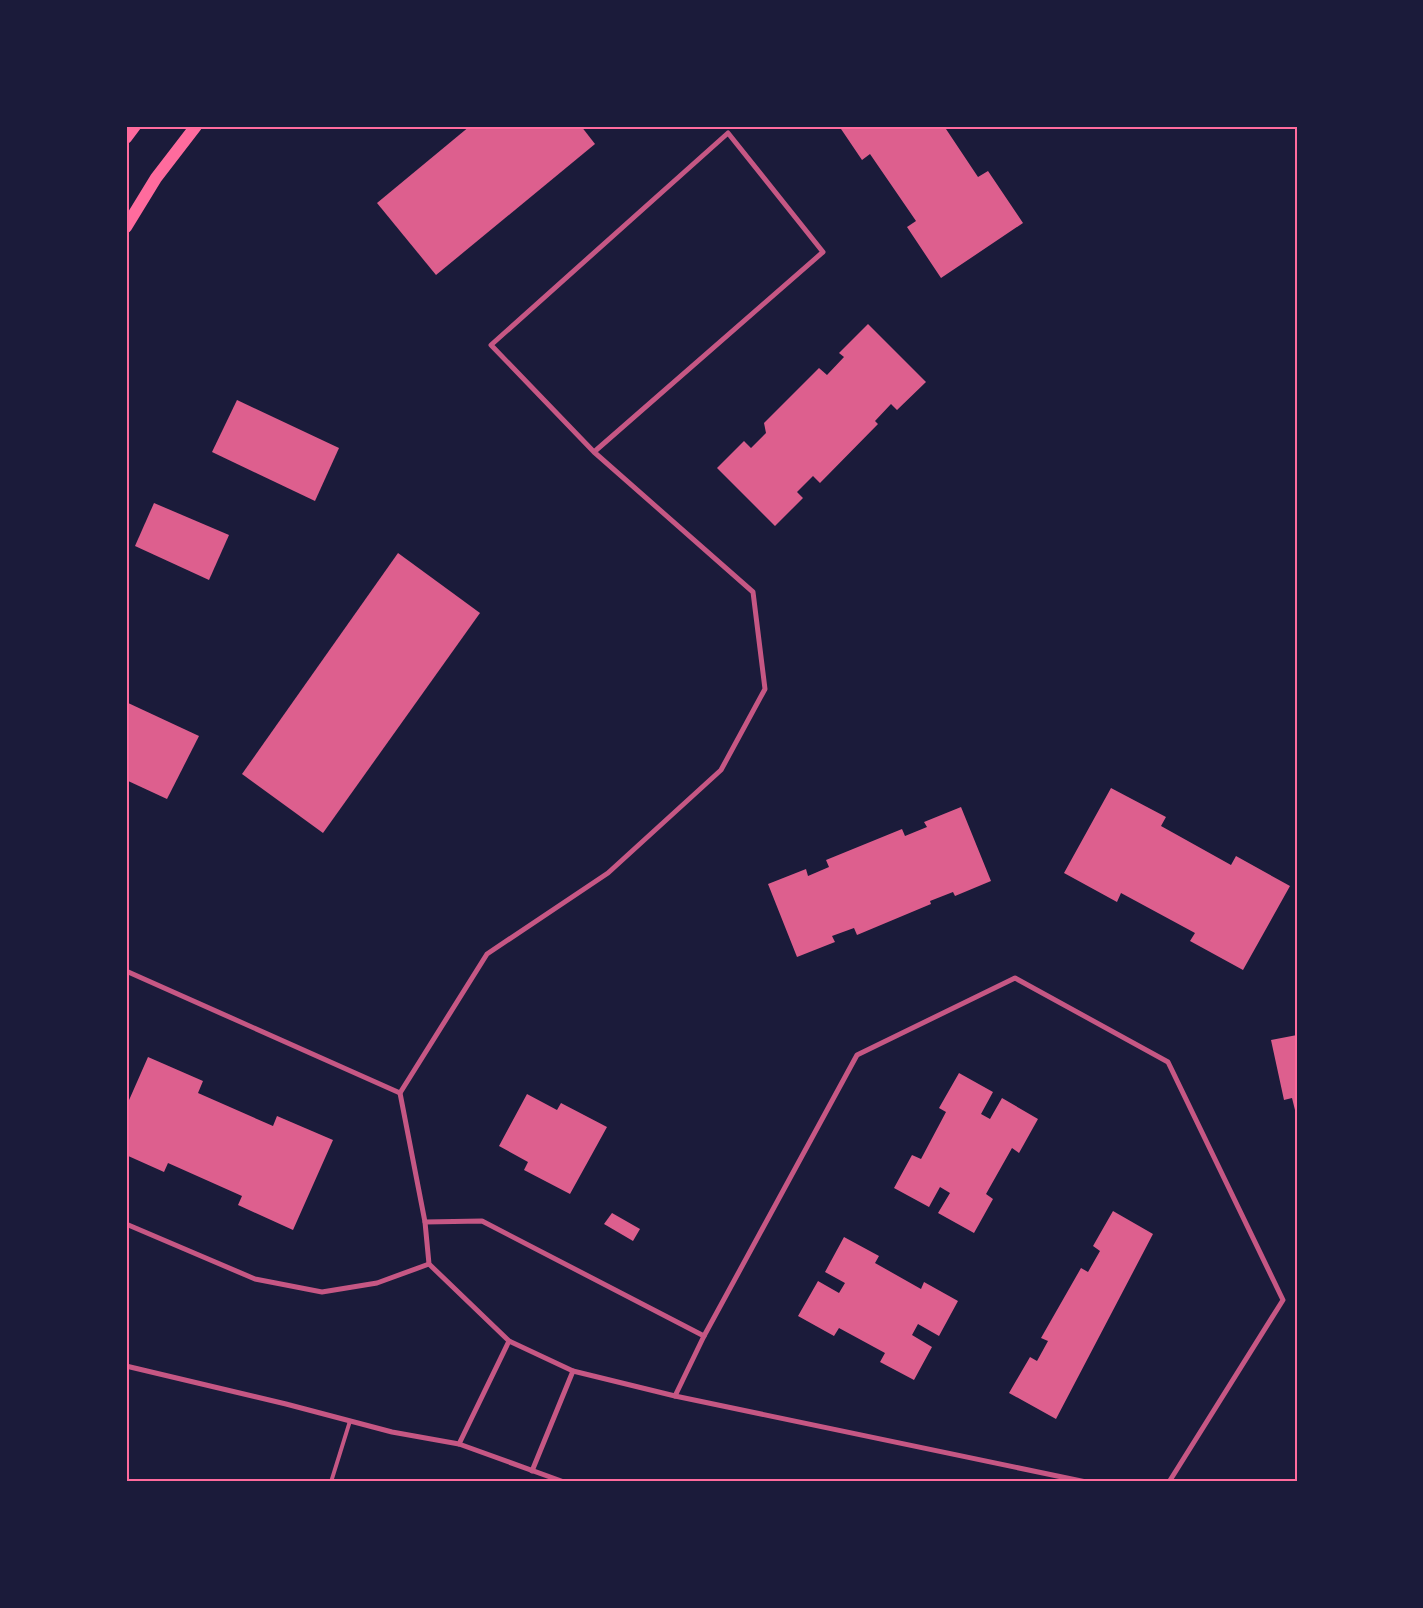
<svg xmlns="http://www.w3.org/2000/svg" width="1423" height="1608" font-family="Poppins,sans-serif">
	<rect width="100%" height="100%" fill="#1b1b3a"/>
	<g fill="#dd5f8e">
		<polygon points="470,126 581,126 595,144 436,275 377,203"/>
		<polygon points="839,126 944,126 978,177 988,171 1023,223 941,278 907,227 916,221 870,154 862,160"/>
		<polygon points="868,324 926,382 897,410 891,404 875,421 878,424 820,483 813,476 797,492 803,498 775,526 717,468 744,441 751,448 766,433 764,423 819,368 827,375 844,357 839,353"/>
		<polygon points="237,400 339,448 315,501 212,452"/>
		<polygon points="154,503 229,535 209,580 135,546"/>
		<polygon points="398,553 480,613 323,833 242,774"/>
		<polygon points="126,702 199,736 167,799 126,780"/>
		<polygon points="1111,788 1166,817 1161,826 1231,865 1236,856 1290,886 1243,970 1190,941 1195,933 1121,893 1117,902 1064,873"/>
		<polygon points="961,807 991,881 955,896 953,892 930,901 931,904 857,935 854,928 832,936 835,942 797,957 768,884 806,869 808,876 829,867 826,860 902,829 905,836 927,827 924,822"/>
		<polygon points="1297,1035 1297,1113 1296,1114 1292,1098 1284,1100 1271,1040"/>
		<polygon points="148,1057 203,1081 198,1093 273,1126 277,1116 333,1140 293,1230 238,1205 242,1196 168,1163 164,1172 126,1155 126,1107"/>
		<polygon points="959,1073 993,1092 981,1114 990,1119 1002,1098 1038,1119 1019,1153 1012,1148 986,1194 993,1199 974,1233 938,1213 950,1193 940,1187 929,1207 894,1188 912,1155 921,1159 946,1112 939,1108"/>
		<polygon points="527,1094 557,1110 561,1103 607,1127 570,1194 524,1170 528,1162 499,1146"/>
		<polygon points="1113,1211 1153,1234 1056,1419 1009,1393 1030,1357 1037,1361 1048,1341 1041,1338 1081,1268 1088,1272 1100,1251 1093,1246"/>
		<polygon points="612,1213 640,1229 633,1241 604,1224"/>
		<polygon points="844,1237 879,1256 875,1263 921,1289 924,1282 958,1301 939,1336 918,1324 912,1335 932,1347 914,1380 880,1362 885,1353 839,1328 834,1336 798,1316 818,1281 839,1293 845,1283 825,1272"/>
	</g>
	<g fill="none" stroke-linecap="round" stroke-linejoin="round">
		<polyline stroke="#c65784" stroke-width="4" points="331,1482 350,1421"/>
		<g stroke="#c65784" stroke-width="5">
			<polyline points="594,452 823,252 728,133 491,345 594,452 753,592 765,689 721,770 608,873 487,954 400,1093 425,1222 482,1221 704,1336"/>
			<polyline points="126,971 400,1093"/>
			<polyline points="425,1222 429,1264 509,1341 573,1371 675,1396 1086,1482"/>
			<polyline points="126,1224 255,1279 322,1292 377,1283 429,1264"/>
			<polyline points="126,1366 286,1404 392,1432 459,1444 564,1482"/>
			<polyline points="675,1396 704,1336 857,1055 1015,978 1168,1062 1283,1300 1169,1482"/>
			<polyline points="459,1444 509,1341"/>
			<polyline points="532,1471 573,1371"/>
		</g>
		<g stroke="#ff6b9d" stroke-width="12">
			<polyline points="126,138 135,126"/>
			<polyline points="126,227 156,178 196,126"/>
		</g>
	</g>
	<rect width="1423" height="1608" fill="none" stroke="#1b1b3a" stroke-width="255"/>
	<rect x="128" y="128" width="1168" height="1352" fill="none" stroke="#ff6b9d" stroke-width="2"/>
</svg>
